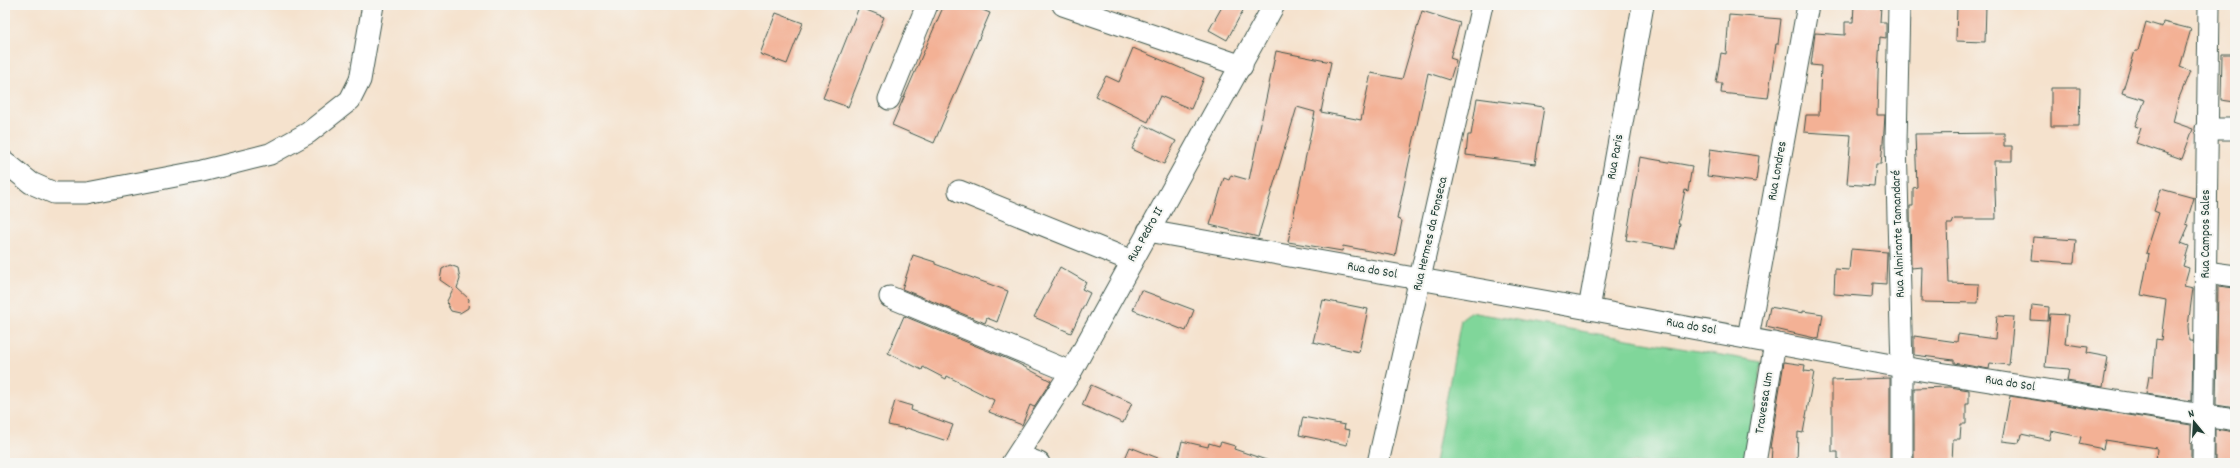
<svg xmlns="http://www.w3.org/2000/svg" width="2240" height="468" font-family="Dekko,sans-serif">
	<rect width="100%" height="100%" fill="#f6f6f2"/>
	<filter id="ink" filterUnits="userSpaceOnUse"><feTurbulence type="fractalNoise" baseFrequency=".025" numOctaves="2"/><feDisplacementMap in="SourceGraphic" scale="8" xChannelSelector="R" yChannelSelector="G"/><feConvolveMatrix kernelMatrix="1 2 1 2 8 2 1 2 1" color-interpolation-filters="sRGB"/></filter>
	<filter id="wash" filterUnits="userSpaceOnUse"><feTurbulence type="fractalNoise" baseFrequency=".012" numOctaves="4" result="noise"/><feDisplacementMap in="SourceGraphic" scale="16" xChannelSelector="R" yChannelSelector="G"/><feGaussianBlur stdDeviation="0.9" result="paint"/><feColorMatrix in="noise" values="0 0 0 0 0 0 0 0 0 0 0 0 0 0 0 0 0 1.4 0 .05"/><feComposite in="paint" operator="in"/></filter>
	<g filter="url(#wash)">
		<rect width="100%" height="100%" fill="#f5e2cd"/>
		<polygon fill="#80d69a" stroke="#508a67" points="1470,312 1762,362 1746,463 1435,463 1461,319"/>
		<g id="blocks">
			<g fill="#f3b195">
				<polygon points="944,5 970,5 990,13 934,143 892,125"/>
				<polygon points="1223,5 1246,5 1227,40 1209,30"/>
				<polygon points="1854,5 1881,6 1880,22 1886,22 1886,38 1880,37 1878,74 1877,115 1885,115 1884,131 1881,164 1876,164 1874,186 1847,184 1851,135 1804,132 1806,115 1819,115 1821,66 1811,65 1815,33 1845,35 1845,22 1853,22"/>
				<polygon points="1957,5 1986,5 1985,42 1956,41"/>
				<polygon points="859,7 884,17 848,107 823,98"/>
				<polygon points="1422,11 1460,23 1450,58 1456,60 1450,80 1428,73 1397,219 1402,221 1395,256 1343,246 1342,251 1288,242 1315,112 1297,107 1258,237 1210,225 1224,178 1229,180 1231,175 1249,180 1276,51 1331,62 1321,112 1361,120 1371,73 1402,79"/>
				<polygon points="776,13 803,23 787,64 760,54"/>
				<polygon points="1729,15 1781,19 1778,44 1776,44 1768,98 1721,93 1722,83 1716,83 1721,53 1726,54"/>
				<polygon points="2146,22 2162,27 2163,22 2191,29 2180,67 2190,71 2179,98 2173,122 2193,129 2182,159 2136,143 2141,128 2135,126 2145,100 2122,93 2135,51 2138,51"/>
				<polygon points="1133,48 1204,78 1191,109 1160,96 1148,122 1095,96 1106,76 1119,82"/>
				<polygon points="2222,54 2235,54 2235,102 2221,100"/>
				<polygon points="2051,88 2080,88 2079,126 2051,126"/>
				<polygon points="1477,98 1544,107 1535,164 1466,155 1468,135 1471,135"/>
				<polygon points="1144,125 1176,141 1164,164 1132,149"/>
				<polygon points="2004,133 2004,146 2012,146 2012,161 1994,161 1996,219 1954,219 1952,224 1947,224 1949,283 1979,284 1978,303 1921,302 1922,267 1911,268 1910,206 1913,206 1913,188 1917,187 1915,134"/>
				<polygon points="1710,149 1759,156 1756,182 1707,176"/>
				<polygon points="1640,157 1692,166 1688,191 1685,190 1678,224 1680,224 1675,249 1626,240"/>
				<polygon points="2161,189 2194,198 2186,224 2189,225 2181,243 2189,246 2183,266 2189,268 2184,286 2193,288 2188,326 2189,341 2193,341 2192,401 2146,394 2149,376 2153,376 2156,339 2161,340 2166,300 2141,295 2149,254 2146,253 2159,213 2154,211"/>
				<polygon points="2033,237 2076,240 2074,263 2031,260"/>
				<polygon points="1851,249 1887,252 1886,284 1873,283 1872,297 1834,294 1835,269 1849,270"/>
				<polygon points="913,255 935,262 935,264 1008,291 997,322 987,318 985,323 902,289"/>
				<polygon points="450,265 458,268 460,279 457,288 469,299 468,308 460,313 451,311 448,306 447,301 453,289 440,280 442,269"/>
				<polygon points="1060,267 1086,282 1082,289 1090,293 1071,333 1034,317"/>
				<polygon points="2218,286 2235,288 2235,408 2216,405"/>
				<polygon points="1141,290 1194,310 1186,331 1133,310"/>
				<polygon points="1323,300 1368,309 1359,352 1313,342"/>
				<polygon points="2032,305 2049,307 2048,321 2031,320"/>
				<polygon points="1770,307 1803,313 1803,311 1823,314 1819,339 1766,327"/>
				<polygon points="2050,314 2068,315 2065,344 2088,347 2087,353 2108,357 2103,387 2067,381 2069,369 2045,367"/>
				<polygon points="904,316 1017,363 1051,381 1034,407 1030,405 1022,425 989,412 994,400 947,376 946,379 923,367 922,370 888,353"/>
				<polygon points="1997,316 2014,317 2009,365 1990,363 1989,369 1954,363 1954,360 1914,355 1914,336 1957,342 1958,334 1995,339"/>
				<polygon points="1784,362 1805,365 1804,371 1814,372 1803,433 1798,432 1797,463 1771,463 1772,448 1770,448"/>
				<polygon points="1890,378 1890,463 1838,463 1838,452 1832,452 1832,380"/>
				<polygon points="1091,385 1132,403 1123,423 1082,405"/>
				<polygon points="1950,387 1969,390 1969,404 1966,404 1966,424 1961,424 1960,439 1953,439 1952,463 1914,463 1914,388"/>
				<polygon points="2010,396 2191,425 2191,463 2156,463 2157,448 2105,440 2103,449 2079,444 2081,437 2051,431 2049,440 2021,434 2019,443 2002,441"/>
				<polygon points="895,401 912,406 911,410 953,425 947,441 907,428 906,429 888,425"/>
				<polygon points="1303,417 1345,425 1344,429 1350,430 1347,445 1299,435"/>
				<polygon points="2215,429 2235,432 2235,463 2215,463"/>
				<polygon points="1182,441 1208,447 1209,443 1219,446 1221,442 1235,446 1234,449 1269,461 1268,463 1177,463"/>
				<polygon points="1130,447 1168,462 1168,463 1123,463"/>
			</g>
		</g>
	</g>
	<g filter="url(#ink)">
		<use href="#blocks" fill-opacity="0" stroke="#3f564b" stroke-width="1"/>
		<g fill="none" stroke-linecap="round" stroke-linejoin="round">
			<g stroke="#3f564b" stroke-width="23">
				<g id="minor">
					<polyline points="1063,5 1242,66"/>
					<polyline points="1899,5 1896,142 1902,367 1902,463"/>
					<polyline points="889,99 927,5"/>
					<polyline points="2206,129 2235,129"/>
					<polyline points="5,162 31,183 54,193 87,193 202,171 270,154 308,133 350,100 360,80 373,5"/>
					<polyline points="959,191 1132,261"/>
					<polyline points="1148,231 1589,309 1902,367 2235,420"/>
					<polyline points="2206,272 2235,276"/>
					<polyline points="890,297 1071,372"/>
					<polyline points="1589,309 1643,5"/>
					<polyline points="1748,338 1808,5"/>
					<polyline points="1018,455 1039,463"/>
					<polyline points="1012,463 1071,372 1274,5"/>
					<polyline points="1378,463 1482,5"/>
					<polyline points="1755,463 1775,343"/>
					<polyline points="2203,463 2209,5"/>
				</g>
			</g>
			<use href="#minor" stroke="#fff" stroke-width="21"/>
		</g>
	</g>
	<g text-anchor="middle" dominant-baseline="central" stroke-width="4" stroke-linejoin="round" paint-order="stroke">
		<g font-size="13" fill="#1f3d34" stroke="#f6f6f2">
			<text transform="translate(1616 157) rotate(-80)">Rua Paris</text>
			<text transform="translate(1778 171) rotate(-80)">Rua Londres</text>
			<text transform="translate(1431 234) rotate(-77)">Rua Hermes da Fonseca</text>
			<text transform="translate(1899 234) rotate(-92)">Rua Almirante Tamandaré</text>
			<text transform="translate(2206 234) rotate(-90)">Rua Campos Sales</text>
			<text transform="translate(1146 235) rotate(-61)">Rua Pedro II</text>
			<text transform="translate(1372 271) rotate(10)">Rua do Sol</text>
			<text transform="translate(1691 327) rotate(10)">Rua do Sol</text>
			<text transform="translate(2010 384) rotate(9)">Rua do Sol</text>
			<text transform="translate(1765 403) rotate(-81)">Travessa Um</text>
		</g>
	</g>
	<rect width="2240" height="468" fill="none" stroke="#f6f6f2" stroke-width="20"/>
	<g transform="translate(2194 422) rotate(342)" stroke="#f6f6f2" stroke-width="3" paint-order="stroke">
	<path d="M0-3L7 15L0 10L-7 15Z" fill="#1f3d34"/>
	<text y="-6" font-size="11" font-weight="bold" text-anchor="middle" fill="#1f3d34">N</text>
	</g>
</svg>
